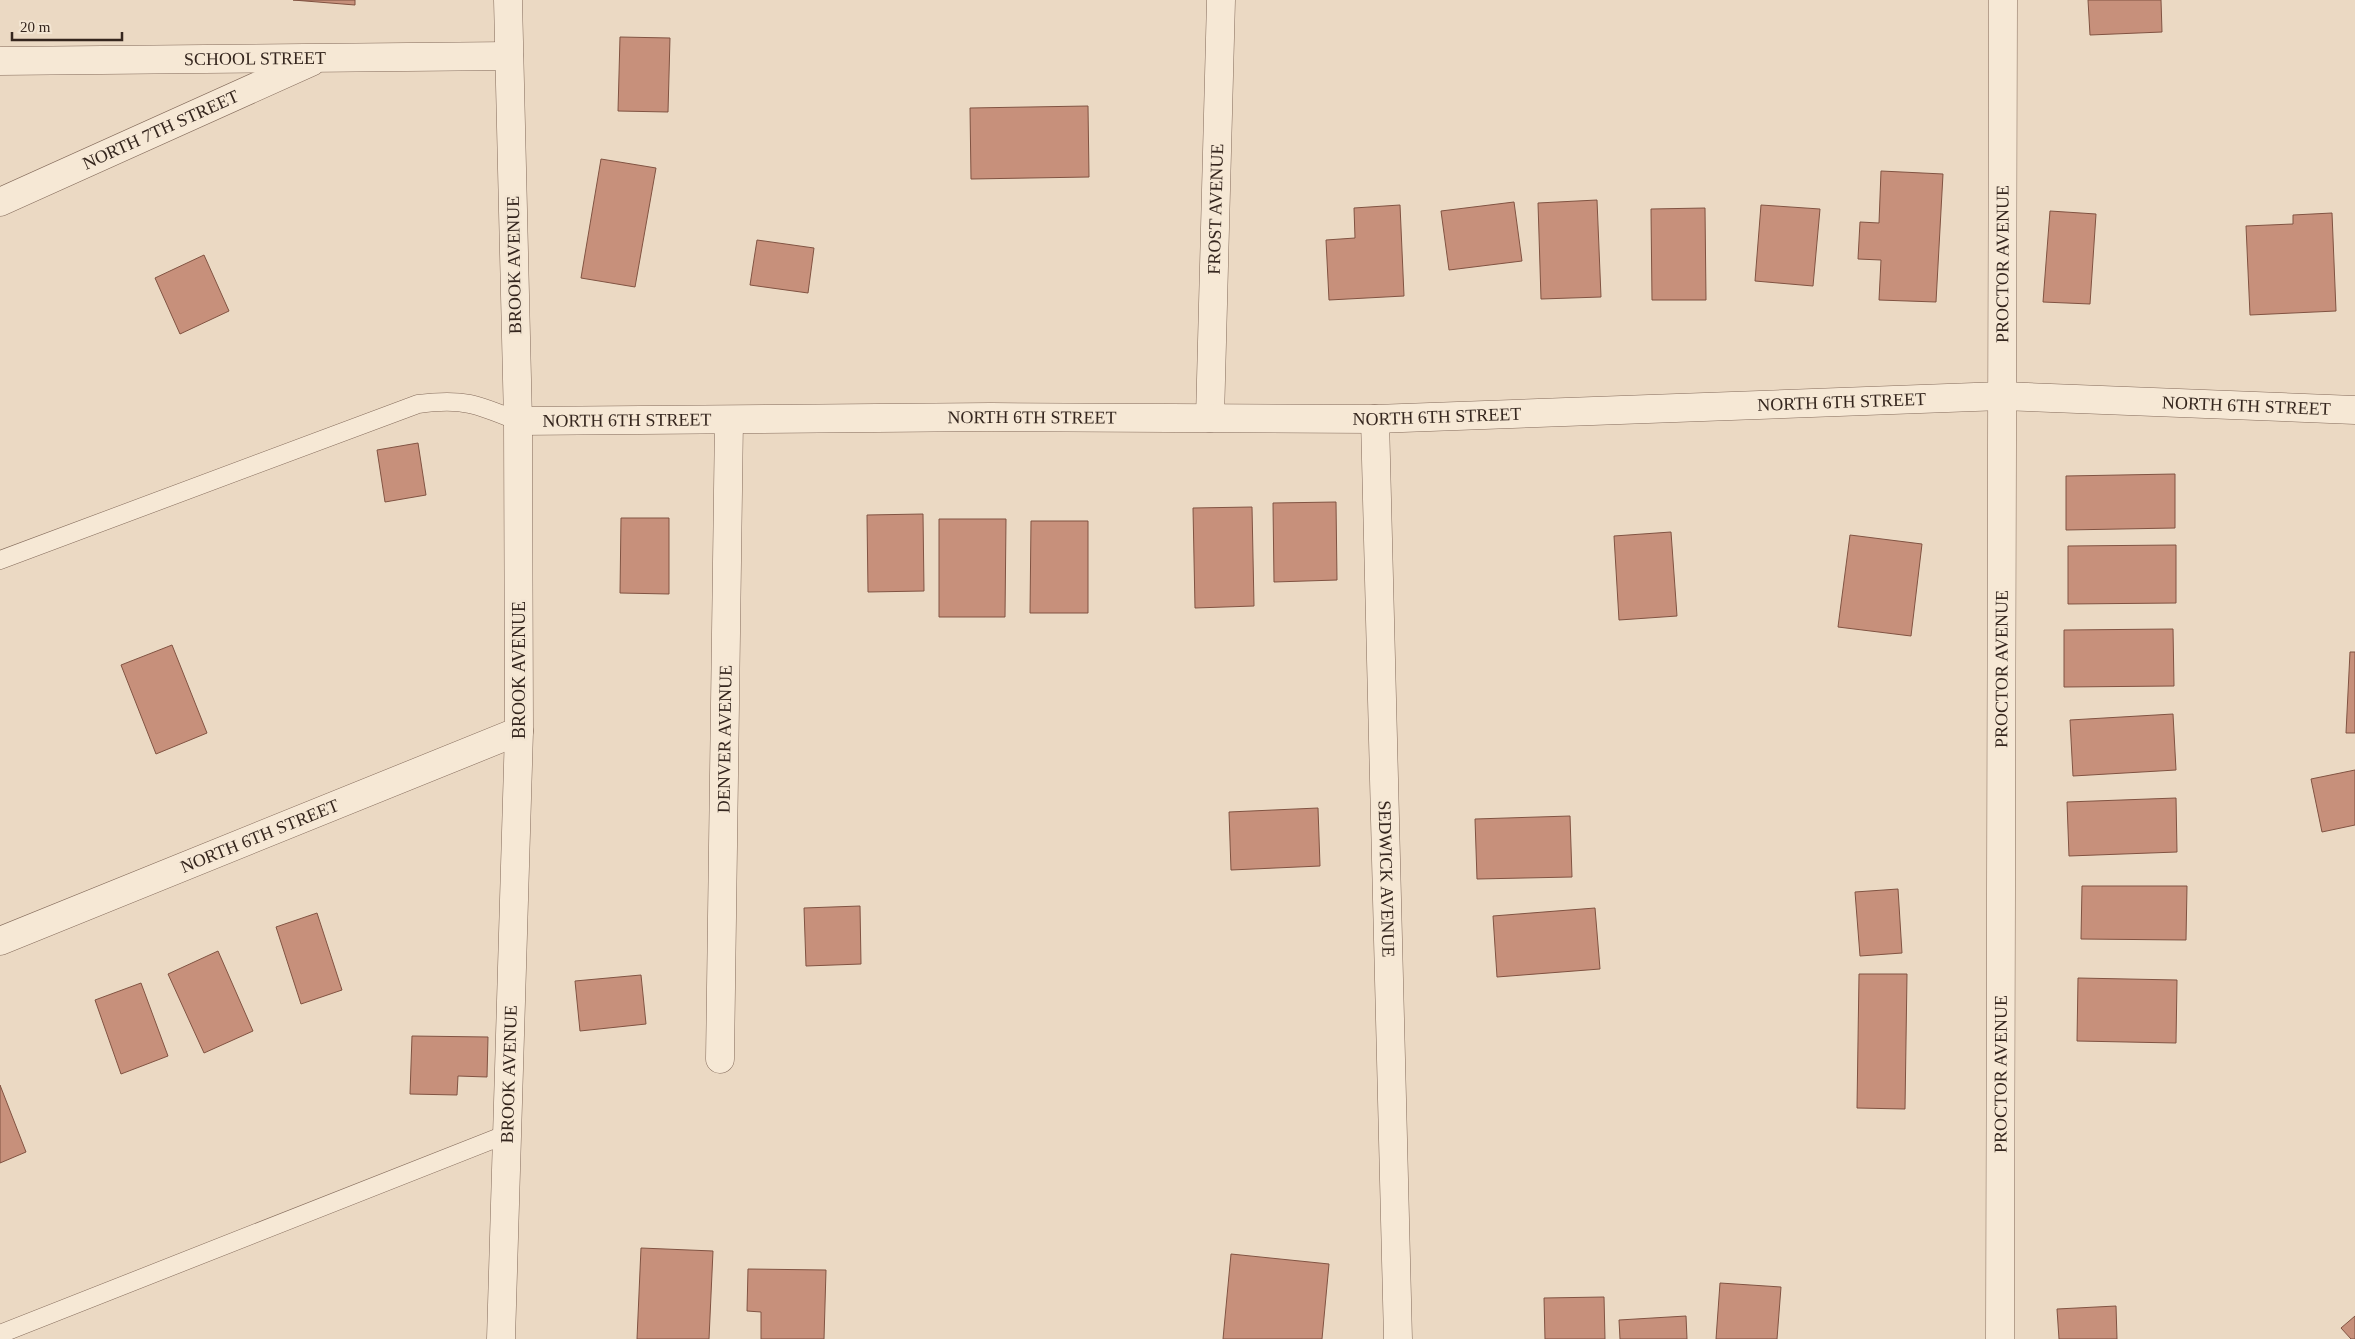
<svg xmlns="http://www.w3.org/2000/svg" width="2355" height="1339" font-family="Georgia,serif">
	<rect width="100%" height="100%" fill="#ebd9c3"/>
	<g fill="#c7907b" stroke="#815342">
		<polygon points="293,0 355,0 355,5"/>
		<polygon points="2088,0 2161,0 2162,32 2090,35"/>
		<polygon points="620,37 670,38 668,112 618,111"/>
		<polygon points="1088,106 1089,177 971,179 970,108"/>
		<polygon points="601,159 656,168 635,287 581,278"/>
		<polygon points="1881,171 1943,174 1936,302 1879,300 1881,260 1858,259 1860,222 1879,223"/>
		<polygon points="1597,200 1601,297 1541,299 1538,203"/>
		<polygon points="1514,202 1522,261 1449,270 1441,211"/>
		<polygon points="1400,205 1404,296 1329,300 1326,240 1355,238 1354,208"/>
		<polygon points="1761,205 1820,209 1813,286 1755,281"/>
		<polygon points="1705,208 1706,300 1652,300 1651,209"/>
		<polygon points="2050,211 2096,214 2090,304 2043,302"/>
		<polygon points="2332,213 2336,311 2250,315 2246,226 2293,224 2293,215"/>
		<polygon points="757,240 814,248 808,293 750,285"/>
		<polygon points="204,255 229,311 180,334 155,278"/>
		<polygon points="418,443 426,495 385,502 377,450"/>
		<polygon points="2175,474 2175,528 2066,530 2066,476"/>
		<polygon points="1336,502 1337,580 1274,582 1273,503"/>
		<polygon points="1252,507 1254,606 1195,608 1193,508"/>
		<polygon points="923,514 924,591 868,592 867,515"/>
		<polygon points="621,518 669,518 669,594 620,593"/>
		<polygon points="939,519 1006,519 1005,617 939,617"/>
		<polygon points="1031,521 1088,521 1088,613 1030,613"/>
		<polygon points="1671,532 1677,616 1619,620 1614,536"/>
		<polygon points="1850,535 1922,544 1911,636 1838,627"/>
		<polygon points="2176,545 2176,603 2068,604 2068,546"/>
		<polygon points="2173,629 2174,686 2064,687 2064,630"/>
		<polygon points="172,645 207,733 156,754 121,665"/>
		<polygon points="2350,652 2355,652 2355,733 2346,733"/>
		<polygon points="2173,714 2176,770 2073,776 2070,720"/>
		<polygon points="2355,770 2355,825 2322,832 2311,779"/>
		<polygon points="2176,798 2177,852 2069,856 2067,802"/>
		<polygon points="1318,808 1320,866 1231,870 1229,812"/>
		<polygon points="1570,816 1572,877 1477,879 1475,819"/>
		<polygon points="2082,886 2187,886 2186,940 2081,939"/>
		<polygon points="1898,889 1902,953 1860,956 1855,892"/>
		<polygon points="860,906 861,964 806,966 804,908"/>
		<polygon points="1595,908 1600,969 1497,977 1493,916"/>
		<polygon points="317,913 342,990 301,1004 276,927"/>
		<polygon points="218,951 253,1031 204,1053 168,974"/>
		<polygon points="1859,974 1907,974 1905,1109 1857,1108"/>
		<polygon points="641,975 646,1024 580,1031 575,981"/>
		<polygon points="2078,978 2177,980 2176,1043 2077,1041"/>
		<polygon points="141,983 168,1056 121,1074 95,1000"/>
		<polygon points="412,1036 488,1037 487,1077 458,1076 457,1095 410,1094"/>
		<polygon points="0,1085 26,1152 0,1163"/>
		<polygon points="641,1248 713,1251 709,1339 637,1339"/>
		<polygon points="1231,1254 1329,1264 1322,1339 1223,1339"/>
		<polygon points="748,1269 826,1270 824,1339 761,1339 761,1312 747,1311"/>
		<polygon points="1720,1283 1781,1287 1777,1339 1716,1339"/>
		<polygon points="1604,1297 1605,1339 1545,1339 1544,1298"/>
		<polygon points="2116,1306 2117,1339 2059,1339 2057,1309"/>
		<polygon points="1686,1316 1687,1339 1620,1339 1619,1320"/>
		<polygon points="2355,1316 2355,1339 2351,1339 2341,1328"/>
	</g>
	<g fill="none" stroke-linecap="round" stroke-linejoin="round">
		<g stroke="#846b5b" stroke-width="19">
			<g id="lane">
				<path d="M0,560L418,404C463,398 477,404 518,421"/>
				<polyline points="0,1334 507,1134"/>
			</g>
		</g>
		<g stroke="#846b5b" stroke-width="29">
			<g id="street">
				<path id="s1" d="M0,61L509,56"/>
				<path id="s2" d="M0,202L311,62"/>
				<path id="s3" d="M1210,418L1221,0"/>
				<path id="s4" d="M1375,419L1398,1339"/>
				<path id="s5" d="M518,421L991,417L1375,419L2002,396L2355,410"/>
				<path id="s6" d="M0,941L519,731"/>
				<path id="s7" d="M720,1059L729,420"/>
				<path id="s8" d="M501,1339L519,731L518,421L508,0"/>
				<path id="s9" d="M2000,1339L2003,0"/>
			</g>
		</g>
		<use href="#lane" stroke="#f6e8d5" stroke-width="18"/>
		<use href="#street" stroke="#f6e8d5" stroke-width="28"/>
	</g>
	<g text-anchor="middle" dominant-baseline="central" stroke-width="5" stroke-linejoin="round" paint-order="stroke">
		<g font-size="18" fill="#35261e" stroke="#f3e5d2">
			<text stroke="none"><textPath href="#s1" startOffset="255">SCHOOL STREET</textPath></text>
			<text stroke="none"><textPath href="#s2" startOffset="176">NORTH 7TH STREET</textPath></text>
			<text stroke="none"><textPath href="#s3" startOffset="209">FROST AVENUE</textPath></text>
			<text transform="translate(514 265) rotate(-91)">BROOK AVENUE</text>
			<text stroke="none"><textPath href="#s9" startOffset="1075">PROCTOR AVENUE</textPath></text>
			<text stroke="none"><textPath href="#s5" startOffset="1324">NORTH 6TH STREET</textPath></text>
			<text stroke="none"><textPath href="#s5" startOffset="1729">NORTH 6TH STREET</textPath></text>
			<text stroke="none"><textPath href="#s5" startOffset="919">NORTH 6TH STREET</textPath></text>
			<text stroke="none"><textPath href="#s5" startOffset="514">NORTH 6TH STREET</textPath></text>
			<text stroke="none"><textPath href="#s5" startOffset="109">NORTH 6TH STREET</textPath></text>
			<text transform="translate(519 670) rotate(-90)">BROOK AVENUE</text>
			<text stroke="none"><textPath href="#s9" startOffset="670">PROCTOR AVENUE</textPath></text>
			<text stroke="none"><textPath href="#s7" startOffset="320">DENVER AVENUE</textPath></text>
			<text stroke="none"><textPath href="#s6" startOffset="280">NORTH 6TH STREET</textPath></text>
			<text stroke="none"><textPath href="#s4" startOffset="460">SEDWICK AVENUE</textPath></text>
			<text stroke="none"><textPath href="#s8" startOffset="265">BROOK AVENUE</textPath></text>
			<text stroke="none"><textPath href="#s9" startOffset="265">PROCTOR AVENUE</textPath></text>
		</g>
	</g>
	<path d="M12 32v8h110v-8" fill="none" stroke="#35261e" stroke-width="2.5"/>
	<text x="20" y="32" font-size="15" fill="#35261e" stroke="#f3e5d2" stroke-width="4" paint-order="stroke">20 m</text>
</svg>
